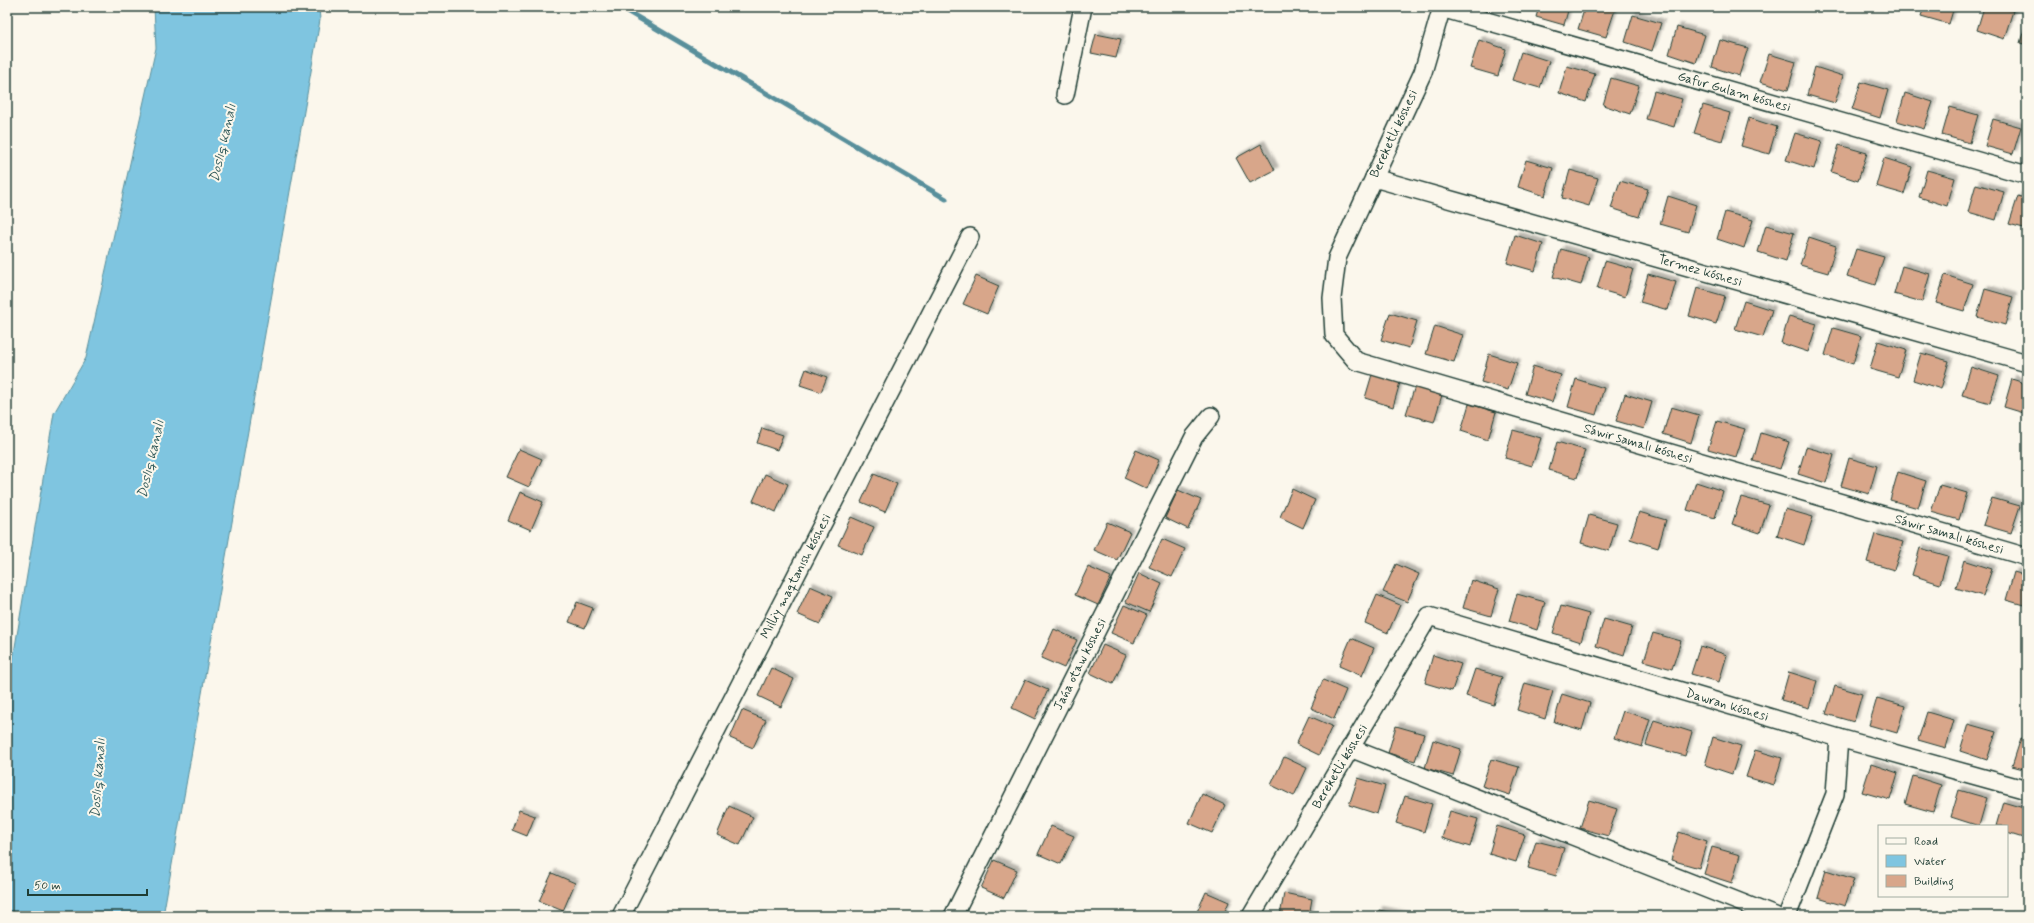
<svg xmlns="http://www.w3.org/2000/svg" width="2034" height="923" font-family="Mynerve,sans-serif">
	<defs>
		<filter id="shadow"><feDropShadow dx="3.5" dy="-3.5" stdDeviation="1" flood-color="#0004"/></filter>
	</defs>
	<rect width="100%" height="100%" fill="#fbf7ec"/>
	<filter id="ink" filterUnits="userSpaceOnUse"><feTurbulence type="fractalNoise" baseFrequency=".025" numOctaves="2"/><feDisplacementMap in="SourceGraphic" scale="8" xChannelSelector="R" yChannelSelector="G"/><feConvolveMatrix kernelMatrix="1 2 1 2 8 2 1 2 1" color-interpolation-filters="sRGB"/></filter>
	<g filter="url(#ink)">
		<polygon fill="#7fc5e0" stroke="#598f9b" points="154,7 319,7 320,20 163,916 7,916 7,695 54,413 86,358 156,48"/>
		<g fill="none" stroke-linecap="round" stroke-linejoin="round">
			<polyline stroke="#598f9b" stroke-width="5" points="620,7 946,199"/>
		</g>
		<g fill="#d8a68a" stroke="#1f3d34" filter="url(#shadow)">
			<polygon points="1503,7 1522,7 1521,12"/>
			<polygon points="1539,7 1569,7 1564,25 1536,17"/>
			<polygon points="1585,7 1606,7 1615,10 1606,37 1578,29"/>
			<polygon points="1891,7 1909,7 1907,12"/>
			<polygon points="1924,7 1954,7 1949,24 1921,16"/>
			<polygon points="1984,7 1999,7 2013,11 2004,39 1977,30"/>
			<polygon points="1633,15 1661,23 1652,51 1625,42"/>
			<polygon points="2027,19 2027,45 2020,43"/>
			<polygon points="1677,27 1705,35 1696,63 1669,54"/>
			<polygon points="1096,34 1121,39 1116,58 1091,53"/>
			<polygon points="1479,40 1506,49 1498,76 1470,68"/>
			<polygon points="1720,40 1748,48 1739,76 1712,67"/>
			<polygon points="1521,52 1549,61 1540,88 1512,80"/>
			<polygon points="1769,54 1796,62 1788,90 1760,82"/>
			<polygon points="1567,66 1595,74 1586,102 1559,93"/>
			<polygon points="1815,67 1843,76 1835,103 1807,95"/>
			<polygon points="1611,78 1639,86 1630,114 1603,105"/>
			<polygon points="1861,82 1888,90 1880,118 1852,109"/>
			<polygon points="1654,91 1682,99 1674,127 1646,119"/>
			<polygon points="1905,93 1933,102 1924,129 1897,121"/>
			<polygon points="1703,105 1730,113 1722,141 1694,133"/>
			<polygon points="1950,107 1978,115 1970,143 1942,135"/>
			<polygon points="1749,118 1777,127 1769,154 1741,146"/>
			<polygon points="1993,119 2021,127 2013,154 1985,146"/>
			<polygon points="1795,133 1822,141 1814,169 1786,160"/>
			<polygon points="1261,144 1275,170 1250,183 1236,158"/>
			<polygon points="1839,145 1867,153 1858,181 1831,172"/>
			<polygon points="1884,158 1912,167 1904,194 1876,186"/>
			<polygon points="1526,160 1553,168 1545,196 1518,187"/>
			<polygon points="1570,170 1598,178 1589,206 1562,198"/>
			<polygon points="1927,170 1955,178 1947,206 1919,197"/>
			<polygon points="1620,181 1648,189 1639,217 1611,208"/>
			<polygon points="1976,184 2004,192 1996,220 1968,212"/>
			<polygon points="1668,196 1696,205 1688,232 1660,224"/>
			<polygon points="2018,196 2027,199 2027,229 2009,224"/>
			<polygon points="1725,212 1753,220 1744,248 1717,239"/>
			<polygon points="1766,225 1794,233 1786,261 1758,252"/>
			<polygon points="1515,235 1543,244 1535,271 1507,263"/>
			<polygon points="1809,237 1836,246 1828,273 1800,265"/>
			<polygon points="1561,249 1589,257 1581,285 1553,277"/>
			<polygon points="1856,249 1884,257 1875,285 1847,276"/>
			<polygon points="1605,261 1633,269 1625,297 1597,289"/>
			<polygon points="1902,266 1930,274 1922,302 1894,294"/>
			<polygon points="1648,274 1676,282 1668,310 1640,302"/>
			<polygon points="1945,275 1973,284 1964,311 1936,303"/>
			<polygon points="976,276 999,286 987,314 963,304"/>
			<polygon points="1697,288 1725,296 1716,324 1689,316"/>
			<polygon points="1985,289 2013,297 2005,325 1977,317"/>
			<polygon points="1744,301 1772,310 1763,337 1735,329"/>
			<polygon points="1390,313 1417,321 1409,348 1381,340"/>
			<polygon points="1789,316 1817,324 1808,352 1781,343"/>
			<polygon points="1435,326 1463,335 1454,362 1426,354"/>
			<polygon points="1833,328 1861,336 1853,364 1825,355"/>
			<polygon points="1878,341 1906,350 1898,377 1870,369"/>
			<polygon points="1921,353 1949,361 1941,389 1913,380"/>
			<polygon points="1489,354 1517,363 1508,390 1481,382"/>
			<polygon points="1533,366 1561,375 1552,402 1525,394"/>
			<polygon points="1971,367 1999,376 1990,403 1962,395"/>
			<polygon points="806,369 827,377 821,392 800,385"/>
			<polygon points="1373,371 1401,379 1393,407 1365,398"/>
			<polygon points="1576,379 1604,388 1596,415 1568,407"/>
			<polygon points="2012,379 2027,384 2027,414 2004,407"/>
			<polygon points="1415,386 1442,395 1434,422 1406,414"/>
			<polygon points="1625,394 1652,402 1644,429 1616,421"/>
			<polygon points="1469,404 1496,412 1488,440 1461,431"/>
			<polygon points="1671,407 1699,415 1691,443 1663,434"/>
			<polygon points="1717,421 1745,429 1736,457 1708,449"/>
			<polygon points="762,428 783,435 777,450 757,443"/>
			<polygon points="1513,430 1541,438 1532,466 1505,458"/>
			<polygon points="1761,433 1789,442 1780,469 1753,461"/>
			<polygon points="1557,442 1585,450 1577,478 1549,470"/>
			<polygon points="1806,447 1834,455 1826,483 1798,474"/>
			<polygon points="519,449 542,459 529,487 506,477"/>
			<polygon points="1136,450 1159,460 1147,489 1124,478"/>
			<polygon points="1849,458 1877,466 1869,494 1841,486"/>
			<polygon points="1898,472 1926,481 1918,508 1890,500"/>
			<polygon points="765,474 788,484 776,512 753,501"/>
			<polygon points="874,474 897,484 885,512 861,502"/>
			<polygon points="1696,482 1723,491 1715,518 1687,510"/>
			<polygon points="1940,485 1967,493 1959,520 1931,512"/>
			<polygon points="1292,489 1315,500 1303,528 1280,517"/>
			<polygon points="1178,490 1201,500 1188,529 1165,518"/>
			<polygon points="520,492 543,502 531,530 508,520"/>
			<polygon points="1741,497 1769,505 1760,533 1732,524"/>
			<polygon points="1992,498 2020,506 2011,533 1983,525"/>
			<polygon points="1785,509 1813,517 1804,545 1777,536"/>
			<polygon points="1639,512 1666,520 1658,548 1630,539"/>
			<polygon points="1589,515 1617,523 1609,551 1581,543"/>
			<polygon points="851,517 874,527 862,555 838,545"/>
			<polygon points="1107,522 1130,532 1117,560 1094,550"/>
			<polygon points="1875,534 1903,542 1894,570 1867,562"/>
			<polygon points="1162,539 1185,549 1172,577 1149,567"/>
			<polygon points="1920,548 1948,556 1940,584 1912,575"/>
			<polygon points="1964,560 1992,569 1983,596 1956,588"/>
			<polygon points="1396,564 1419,574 1407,602 1383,592"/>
			<polygon points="1088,567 1111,577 1098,605 1075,595"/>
			<polygon points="2014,572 2027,576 2027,606 2006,600"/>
			<polygon points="1139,573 1162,584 1149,612 1126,602"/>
			<polygon points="1471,580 1499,589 1491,616 1463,608"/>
			<polygon points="810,586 833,596 820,624 797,614"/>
			<polygon points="1517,594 1545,602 1537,630 1509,621"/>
			<polygon points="1377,595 1400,605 1388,633 1365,623"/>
			<polygon points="577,602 593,608 585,628 569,622"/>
			<polygon points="1124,605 1147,615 1134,643 1111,633"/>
			<polygon points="1561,606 1589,614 1581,642 1553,633"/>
			<polygon points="1604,619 1632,627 1624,655 1596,646"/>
			<polygon points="1054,629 1077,640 1064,668 1041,658"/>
			<polygon points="1653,633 1681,641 1672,669 1644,661"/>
			<polygon points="1351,638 1374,648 1362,676 1339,666"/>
			<polygon points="1103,645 1126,655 1113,684 1090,673"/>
			<polygon points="1700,646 1727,655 1719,682 1691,674"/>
			<polygon points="1433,655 1461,664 1452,691 1425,683"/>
			<polygon points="771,668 794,679 781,707 758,696"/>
			<polygon points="1475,669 1502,677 1494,705 1466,696"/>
			<polygon points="1789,672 1817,681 1809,708 1781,700"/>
			<polygon points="1025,680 1048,690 1035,719 1012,708"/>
			<polygon points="1323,680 1346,690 1334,719 1311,708"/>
			<polygon points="1525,683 1553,691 1545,719 1517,710"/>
			<polygon points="1835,686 1862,694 1854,722 1826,714"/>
			<polygon points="1562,694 1590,703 1582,730 1554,722"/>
			<polygon points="1877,698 1905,706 1897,733 1869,725"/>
			<polygon points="742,710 766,720 753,748 730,738"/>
			<polygon points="1623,711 1650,719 1642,747 1614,738"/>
			<polygon points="1927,712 1954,720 1946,748 1918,740"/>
			<polygon points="1309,716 1332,726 1319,755 1296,744"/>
			<polygon points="1654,720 1692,732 1685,756 1646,745"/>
			<polygon points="1968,724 1996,732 1987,760 1960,751"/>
			<polygon points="1396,726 1424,734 1415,761 1388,753"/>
			<polygon points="1713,737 1741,746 1732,774 1705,765"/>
			<polygon points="2021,738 2027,740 2027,770 2012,766"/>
			<polygon points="1433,740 1461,749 1453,776 1425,768"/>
			<polygon points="1755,750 1782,758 1774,785 1746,777"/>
			<polygon points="1284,757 1307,768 1294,796 1271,785"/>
			<polygon points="1491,759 1519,767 1510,795 1482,786"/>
			<polygon points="1871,764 1898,773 1890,800 1862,792"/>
			<polygon points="1913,776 1941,785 1933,812 1905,804"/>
			<polygon points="1358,778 1385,786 1377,814 1349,805"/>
			<polygon points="1959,790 1987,798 1979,826 1951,817"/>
			<polygon points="1202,794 1225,805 1212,833 1189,823"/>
			<polygon points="1405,796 1432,804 1424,832 1396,823"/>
			<polygon points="1589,800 1617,809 1608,836 1580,828"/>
			<polygon points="2003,802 2027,809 2027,823 2023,838 2007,833 2007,826 1996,826"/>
			<polygon points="729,806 753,817 740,845 717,835"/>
			<polygon points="519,810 535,816 527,836 512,830"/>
			<polygon points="1450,811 1478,819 1470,847 1442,838"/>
			<polygon points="1051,826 1074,836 1061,864 1038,854"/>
			<polygon points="1497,826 1525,835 1516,862 1489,854"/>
			<polygon points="1679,832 1707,841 1699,868 1671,860"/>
			<polygon points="1536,841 1564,848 1556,876 1528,868"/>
			<polygon points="1712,847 1740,855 1732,883 1704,874"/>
			<polygon points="994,860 1017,870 1004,898 981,888"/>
			<polygon points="1826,870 1854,879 1845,906 1818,898"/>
			<polygon points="552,873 575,883 563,911 539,901"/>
			<polygon points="1206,892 1229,902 1223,916 1195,916"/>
			<polygon points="1284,893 1312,899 1309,916 1280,916"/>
			<polygon points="1379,910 1408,916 1378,916"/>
		</g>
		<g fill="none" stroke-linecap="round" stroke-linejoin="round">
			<g stroke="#1f3d34" stroke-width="20">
				<g id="street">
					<path id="s1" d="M1442,7L1423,72L1337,258L1332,298L1334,335L1356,361L2027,557"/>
					<path id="s2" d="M1441,8L2027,175"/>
					<polyline points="1065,95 1083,7"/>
					<path id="s3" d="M1374,178L2027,363"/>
					<polyline points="1350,748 1775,916"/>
					<path id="s4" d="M621,916L970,237"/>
					<path id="s5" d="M953,916L1194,437L1211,416"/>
					<path id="s6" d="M1251,916L1429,616L1839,738L2027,790"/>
					<polyline points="1787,916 1835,794 1839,738"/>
				</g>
			</g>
			<use href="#street" stroke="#fbf7ec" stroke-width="17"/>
		</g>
	</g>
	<g text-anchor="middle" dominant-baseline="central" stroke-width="4" stroke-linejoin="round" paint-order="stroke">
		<g font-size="13" fill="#1f3d34" stroke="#fbf7ec">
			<text stroke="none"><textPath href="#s2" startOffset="305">Gafur Gulam kóshesi</textPath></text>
			<text transform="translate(1394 134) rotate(-65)">Bereketli kóshesi</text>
			<text stroke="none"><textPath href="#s3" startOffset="339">Termez kóshesi</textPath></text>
			<text stroke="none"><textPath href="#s1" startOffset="678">Sáwir samalı kóshesi</textPath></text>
			<text stroke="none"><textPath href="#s1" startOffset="1002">Sáwir samalı kóshesi</textPath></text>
			<text stroke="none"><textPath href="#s4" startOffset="382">Milliy maqtanısh kóshesi</textPath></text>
			<text stroke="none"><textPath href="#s5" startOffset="282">Jańa otaw kóshesi</textPath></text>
			<text stroke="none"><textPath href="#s6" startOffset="660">Dawran kóshesi</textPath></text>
			<text stroke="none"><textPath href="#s6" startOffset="174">Bereketli kóshesi</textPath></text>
		</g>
		<g font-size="14" font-style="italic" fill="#375f5f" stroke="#fbf7ec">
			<text transform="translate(223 143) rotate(-77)">Doslıq kanalı</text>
			<text transform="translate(151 459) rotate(-77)">Doslıq kanalı</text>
			<text transform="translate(98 778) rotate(-86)">Doslıq kanalı</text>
		</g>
	</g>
	<rect width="2034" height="923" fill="none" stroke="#fbf7ec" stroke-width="24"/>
	<rect x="12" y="12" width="2010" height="899" fill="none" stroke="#1f3d34" stroke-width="1.5" filter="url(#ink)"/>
	<rect x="1878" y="825" width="130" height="72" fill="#fbf7ec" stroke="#a3ada2"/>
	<rect x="1886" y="838" width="20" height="6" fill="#fbf7ec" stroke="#a3ada2"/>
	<text x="1914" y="845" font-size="12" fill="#1f3d34">Road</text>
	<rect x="1886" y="855" width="20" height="12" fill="#7fc5e0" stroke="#a3ada2"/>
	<text x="1914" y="865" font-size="12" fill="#1f3d34">Water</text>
	<rect x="1886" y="875" width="20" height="12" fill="#d8a68a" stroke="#a3ada2"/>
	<text x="1914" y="885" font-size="12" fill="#1f3d34">Building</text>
	<path d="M28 889v6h119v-6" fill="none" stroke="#1f3d34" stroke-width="2"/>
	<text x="34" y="889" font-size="12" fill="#1f3d34" stroke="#fbf7ec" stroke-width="3" paint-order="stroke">50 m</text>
</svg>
